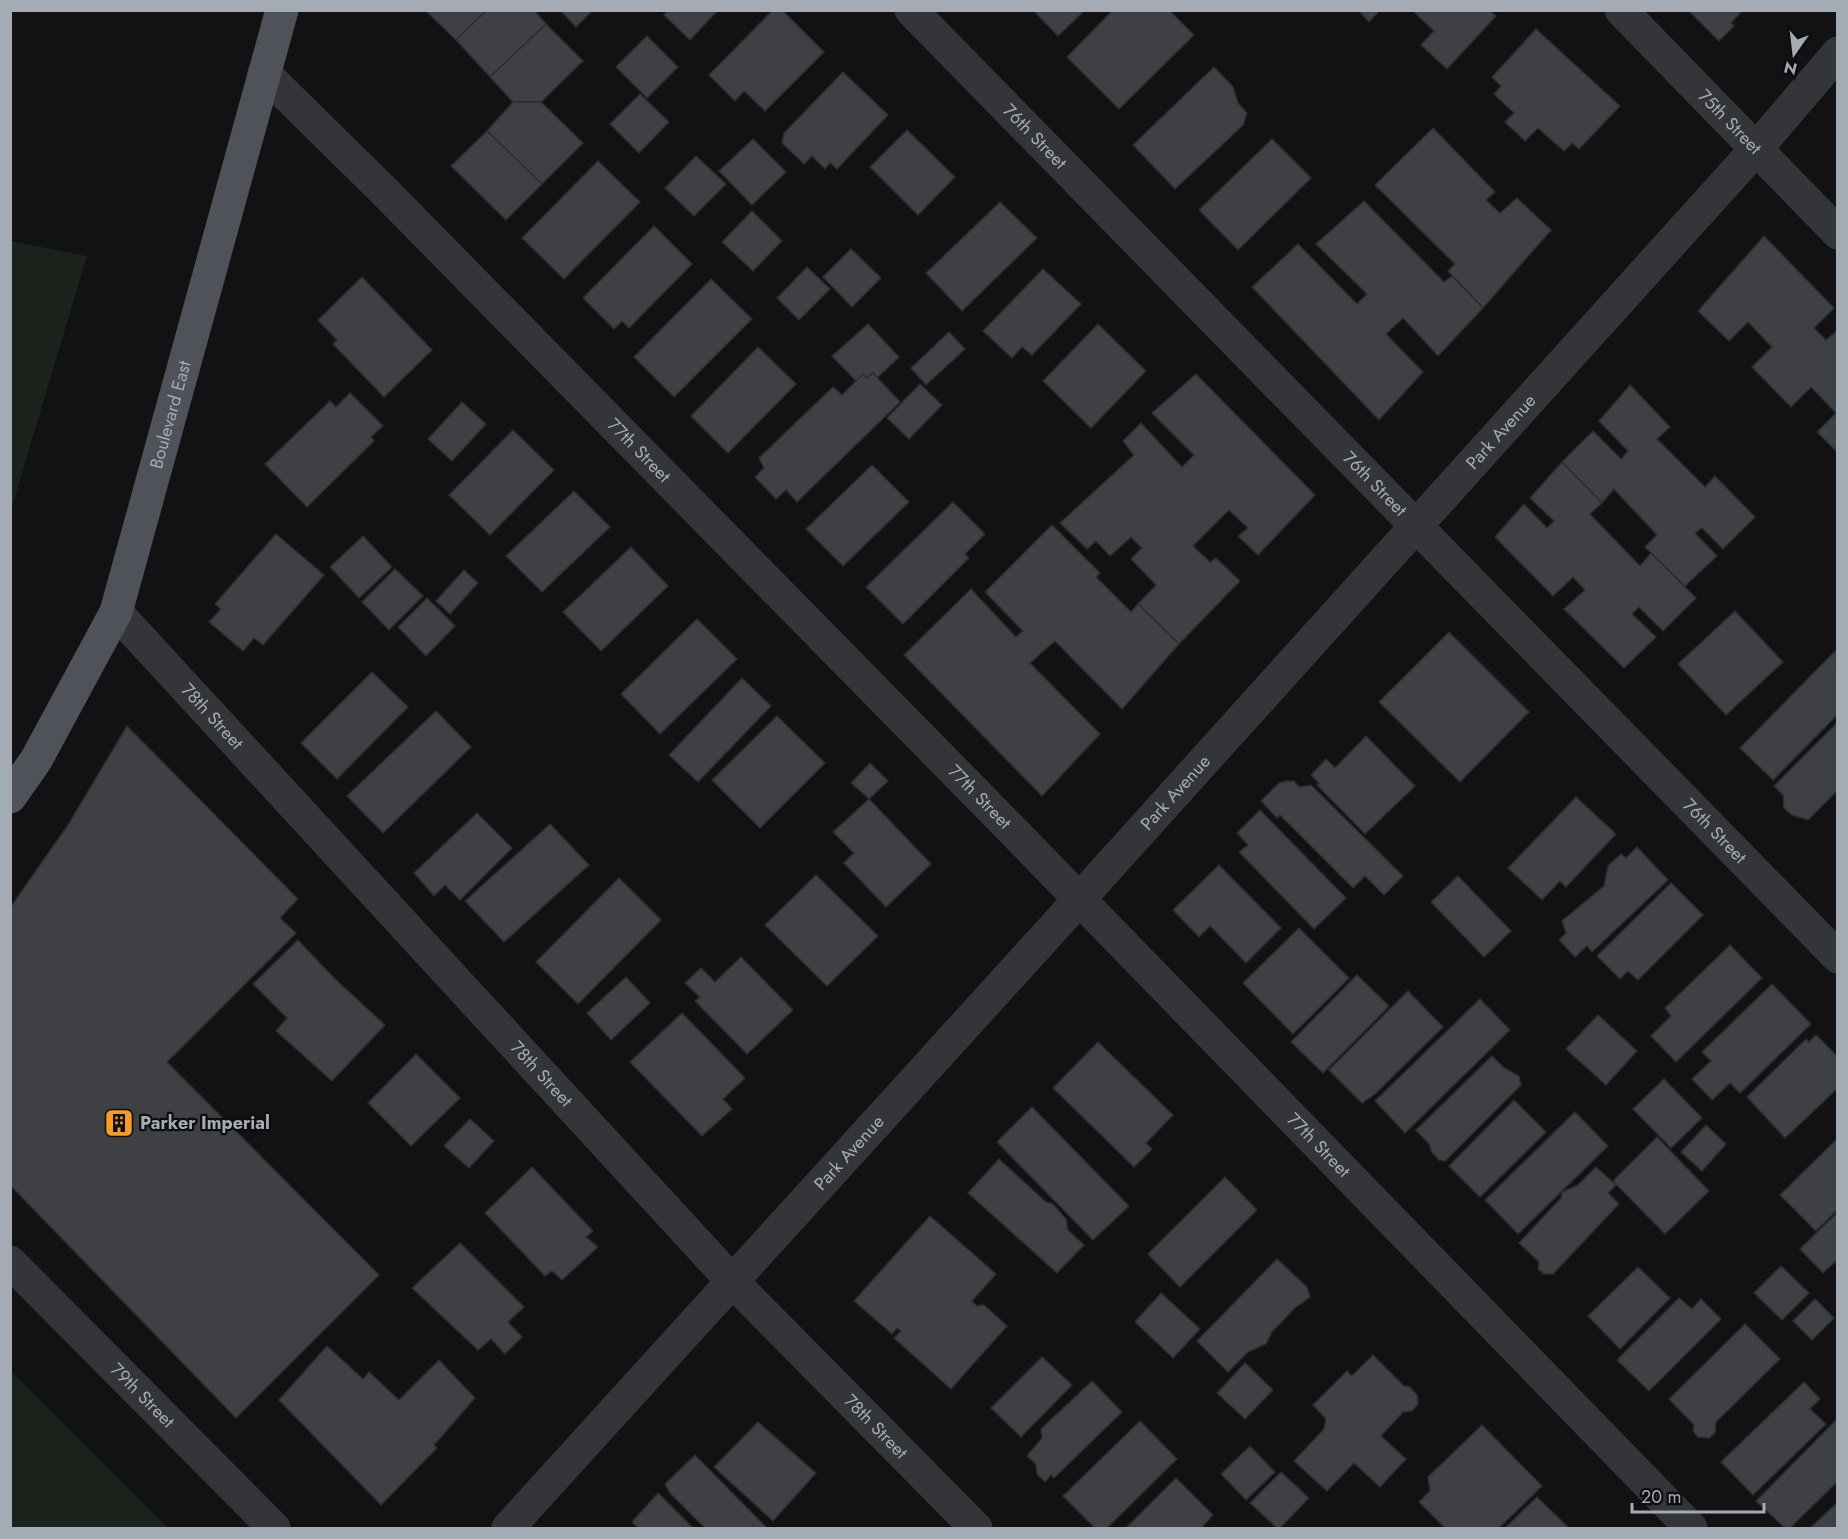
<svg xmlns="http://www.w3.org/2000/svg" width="1848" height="1539" font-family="Jost,sans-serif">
	<rect width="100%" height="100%" fill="#121214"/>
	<g fill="#1a221b">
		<polygon points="11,241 87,256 11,510 10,241"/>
		<polygon points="11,1371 168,1528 11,1528"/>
	</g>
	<g fill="#3e4044" stroke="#2c2d30" stroke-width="1.5">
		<polygon points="425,10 487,10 456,40"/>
		<polygon points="487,10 534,10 546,24 490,77 456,40"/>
		<polygon points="560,10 593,10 576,27"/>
		<polygon points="668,10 718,10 690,40 664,15"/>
		<polygon points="773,10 782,10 824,52 765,111 744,91 735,101 709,75"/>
		<polygon points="1033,10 1085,10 1058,36"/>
		<polygon points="1113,10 1169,10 1194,35 1119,109 1067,57"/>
		<polygon points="1358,10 1380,10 1369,22"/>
		<polygon points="1412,10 1489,10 1496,16 1447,69 1421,45 1434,31"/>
		<polygon points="1688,10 1743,10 1731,23 1734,26 1719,41"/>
		<polygon points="546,24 583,61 541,102 513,102 490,77"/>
		<polygon points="1536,29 1620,106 1579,149 1572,143 1564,151 1538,128 1525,141 1505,122 1514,113 1494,94 1501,86 1492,77"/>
		<polygon points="647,36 678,67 647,98 616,67"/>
		<polygon points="1214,67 1233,87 1238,103 1247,113 1243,125 1175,189 1133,145"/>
		<polygon points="843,72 888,115 837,169 830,163 825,169 812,156 804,164 782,143 784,133"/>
		<polygon points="640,94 669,122 639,153 610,124"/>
		<polygon points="513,102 541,102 583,143 542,184 487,131"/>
		<polygon points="1433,128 1495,192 1486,200 1500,213 1517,198 1551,230 1483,308 1448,271 1455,264 1375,185"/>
		<polygon points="907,130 955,177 918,215 870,167"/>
		<polygon points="487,131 542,184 506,220 451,166"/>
		<polygon points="753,139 786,172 752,205 719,171"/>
		<polygon points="1272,139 1311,178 1238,250 1199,210"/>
		<polygon points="696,156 726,184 694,216 665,188"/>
		<polygon points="598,161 640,202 564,279 522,238"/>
		<polygon points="1364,201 1444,282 1452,276 1483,308 1438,356 1403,318 1386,334 1423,372 1379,420 1252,287 1298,244 1357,304 1367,294 1316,244"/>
		<polygon points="1000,202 1037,238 962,311 926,273"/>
		<polygon points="752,211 782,241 753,271 722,242"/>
		<polygon points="654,226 692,264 629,328 622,321 614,329 583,298"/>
		<polygon points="1764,236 1834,308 1814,328 1826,340 1838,330 1838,453 1817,432 1836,413 1811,387 1791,407 1752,367 1772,347 1748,322 1729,341 1698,311"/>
		<polygon points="851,249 881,278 852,307 823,277"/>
		<polygon points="807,267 830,289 799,320 777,298"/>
		<polygon points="1043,269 1081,304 1032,355 1022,347 1012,358 983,331"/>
		<polygon points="362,277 432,350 384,397 333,344 337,340 318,320"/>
		<polygon points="711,279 752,319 674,397 634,357"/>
		<polygon points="868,324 899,357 877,378 873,373 867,378 863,374 856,381 832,356"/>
		<polygon points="1098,324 1146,371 1091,428 1043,381"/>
		<polygon points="949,332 965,349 926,385 911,368"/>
		<polygon points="758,347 796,384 728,453 691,416"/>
		<polygon points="873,373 900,402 797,502 786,490 776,499 755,477 764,468 759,458 833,387 842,395 863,374 867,378"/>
		<polygon points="1196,374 1315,495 1258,555 1238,536 1248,528 1229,510 1193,546 1210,562 1216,558 1240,581 1179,644 1138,604 1156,585 1131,559 1142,548 1131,537 1110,556 1096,541 1087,549 1060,523 1134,455 1123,441 1141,423 1182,467 1194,455 1152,413"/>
		<polygon points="920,384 942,405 909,439 887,418"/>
		<polygon points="1630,385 1670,427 1657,439 1705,487 1715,476 1755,517 1723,549 1702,528 1695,533 1717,556 1685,586 1645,547 1657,535 1614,489 1602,503 1562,462 1593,431 1621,459 1628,451 1599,421"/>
		<polygon points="350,393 383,426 371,437 374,441 307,507 265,464 330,401 336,407"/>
		<polygon points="462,402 486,424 452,461 428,439"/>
		<polygon points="513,430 554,470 490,535 449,495"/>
		<polygon points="1562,462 1602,503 1590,514 1640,566 1651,553 1696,598 1663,631 1639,607 1632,614 1656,637 1624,668 1564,609 1585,590 1573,577 1553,596 1495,537 1524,504 1547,528 1554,521 1530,498"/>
		<polygon points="872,465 909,502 843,566 806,529"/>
		<polygon points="574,491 610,527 542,592 506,556"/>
		<polygon points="953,502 985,534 965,554 969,558 903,624 866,587"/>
		<polygon points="1052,525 1100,573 1096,577 1131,612 1138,604 1179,644 1122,709 1055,641 1030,663 1100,734 1042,796 904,655 971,589 1016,637 1023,631 985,592"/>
		<polygon points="276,534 324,575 263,645 254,638 243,651 209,622 221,609 215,604"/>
		<polygon points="363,536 392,567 359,598 330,567"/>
		<polygon points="631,547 668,586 601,651 563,612"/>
		<polygon points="395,569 423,596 389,630 362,602"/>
		<polygon points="464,570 478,583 450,614 436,601"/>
		<polygon points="427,598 455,626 426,656 398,627"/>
		<polygon points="1735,611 1783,662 1726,715 1678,664"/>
		<polygon points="697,619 737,659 660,734 621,694"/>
		<polygon points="1449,632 1529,712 1460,782 1379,702"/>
		<polygon points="1836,650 1838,714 1773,780 1740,748"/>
		<polygon points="372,672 408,707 337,779 301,743"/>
		<polygon points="742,678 771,706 698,782 669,755"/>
		<polygon points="436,711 471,747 383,833 347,796"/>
		<polygon points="777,716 825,763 760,828 712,780"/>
		<polygon points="1838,722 1838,790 1808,820 1792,815 1784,808 1783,795 1774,786"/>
		<polygon points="127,726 298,899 280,918 296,933 167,1062 379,1275 236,1418 10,1185 10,908 68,825"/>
		<polygon points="1366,736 1415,786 1365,834 1317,785 1319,783 1311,775 1326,759 1335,768"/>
		<polygon points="870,763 888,781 869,799 851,783"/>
		<polygon points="1287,781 1294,781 1299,787 1311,785 1403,876 1384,895 1365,876 1353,888 1280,815 1277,818 1261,801 1279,783"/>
		<polygon points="1576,797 1616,834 1566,887 1560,881 1542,900 1508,868"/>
		<polygon points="869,799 931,864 886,907 844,863 854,853 833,832"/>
		<polygon points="1260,810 1346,898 1314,929 1239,852 1248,845 1237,833"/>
		<polygon points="477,813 512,848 460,900 445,885 434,896 414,873"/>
		<polygon points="550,824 589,865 504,942 465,901"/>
		<polygon points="1637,847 1668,880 1592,952 1587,946 1575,957 1559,940 1566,933 1562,921 1604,886 1608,866 1621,854 1626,858"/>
		<polygon points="1219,865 1281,928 1246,963 1210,926 1199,937 1173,910"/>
		<polygon points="816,875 878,936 827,986 765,925"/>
		<polygon points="1458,876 1511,931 1484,957 1431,902"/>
		<polygon points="619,878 661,920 578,1004 536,962"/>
		<polygon points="1671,883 1703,915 1638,980 1628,971 1620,979 1597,956"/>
		<polygon points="1299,928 1349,978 1293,1034 1243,983"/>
		<polygon points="298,940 334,978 385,1025 332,1081 276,1031 287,1018 253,984"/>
		<polygon points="1730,945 1762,978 1676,1062 1651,1036 1671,1016 1665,1008"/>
		<polygon points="741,957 793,1010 747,1054 695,1001 700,997 685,983 701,968 715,982"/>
		<polygon points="1357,975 1389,1006 1323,1073 1291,1042"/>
		<polygon points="626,977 650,1003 611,1040 587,1013"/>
		<polygon points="1772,984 1811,1024 1740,1093 1730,1083 1712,1100 1692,1079 1711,1061 1702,1052"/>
		<polygon points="1408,991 1443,1027 1375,1094 1362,1103 1329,1070"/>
		<polygon points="1480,999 1510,1030 1405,1133 1375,1101"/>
		<polygon points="682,1013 745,1078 723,1099 732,1109 702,1136 630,1062"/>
		<polygon points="1598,1015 1637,1051 1606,1085 1566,1049"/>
		<polygon points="1816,1035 1838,1057 1838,1088 1785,1138 1747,1097 1806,1039 1809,1042"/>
		<polygon points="1098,1042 1173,1115 1146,1143 1152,1149 1134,1167 1053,1088"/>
		<polygon points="416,1054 460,1098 411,1146 368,1103"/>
		<polygon points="1492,1056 1504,1068 1519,1076 1521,1085 1445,1161 1439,1160 1431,1151 1430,1145 1416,1130"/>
		<polygon points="1664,1079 1702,1118 1671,1148 1633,1109"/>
		<polygon points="1514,1100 1546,1132 1480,1197 1449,1166"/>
		<polygon points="1032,1107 1129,1206 1093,1240 997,1142"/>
		<polygon points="1575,1112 1608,1146 1518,1234 1485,1200"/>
		<polygon points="470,1119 494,1141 469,1168 444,1146"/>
		<polygon points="1706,1125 1726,1144 1702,1171 1681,1152"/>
		<polygon points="1657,1137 1709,1191 1665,1234 1613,1181"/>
		<polygon points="1838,1138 1838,1209 1816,1231 1780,1195"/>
		<polygon points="999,1159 1046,1202 1053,1204 1066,1219 1068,1230 1084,1245 1057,1273 968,1193"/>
		<polygon points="532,1167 593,1231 586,1237 598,1247 562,1280 552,1271 545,1276 485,1213"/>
		<polygon points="1596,1167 1616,1185 1608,1193 1619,1204 1553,1274 1544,1274 1538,1269 1539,1262 1519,1243 1561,1198 1562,1192 1578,1185"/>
		<polygon points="1225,1177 1257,1210 1180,1287 1148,1254"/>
		<polygon points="1838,1212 1838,1259 1823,1273 1800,1249"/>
		<polygon points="930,1216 996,1274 972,1301 977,1306 984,1305 1007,1326 951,1389 894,1338 901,1331 897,1328 892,1334 854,1301"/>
		<polygon points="460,1243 524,1307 508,1322 522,1337 505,1354 491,1339 478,1350 412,1288"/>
		<polygon points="1277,1259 1307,1287 1310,1297 1295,1308 1272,1332 1266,1344 1248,1352 1228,1372 1197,1341"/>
		<polygon points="1781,1266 1809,1293 1782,1320 1754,1293"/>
		<polygon points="1638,1267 1670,1298 1620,1349 1588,1316"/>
		<polygon points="1161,1293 1200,1329 1173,1358 1135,1322"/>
		<polygon points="1679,1298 1692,1309 1701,1299 1721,1319 1649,1391 1617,1360"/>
		<polygon points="1815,1299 1834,1318 1812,1340 1793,1321"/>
		<polygon points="1745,1324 1780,1359 1716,1422 1715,1433 1709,1438 1698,1437 1693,1431 1694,1425 1669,1399"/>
		<polygon points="327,1346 363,1379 369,1372 399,1400 439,1360 475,1398 434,1445 437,1448 381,1505 279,1400"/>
		<polygon points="1373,1355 1404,1386 1410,1387 1417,1395 1418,1404 1412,1411 1403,1412 1381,1436 1406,1459 1380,1487 1354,1463 1327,1491 1294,1461 1324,1429 1326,1419 1313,1405 1347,1371 1352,1376"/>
		<polygon points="1042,1357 1072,1385 1021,1437 991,1408"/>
		<polygon points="1245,1363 1273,1390 1245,1419 1217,1393"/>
		<polygon points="1092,1381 1122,1412 1054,1478 1051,1475 1045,1482 1037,1474 1036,1464 1027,1456 1042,1438 1041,1429"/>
		<polygon points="1804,1382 1820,1399 1810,1409 1826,1424 1753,1495 1721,1462"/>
		<polygon points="1837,1419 1838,1481 1790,1528 1785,1528 1756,1501"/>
		<polygon points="1140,1421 1177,1459 1107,1528 1095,1528 1063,1496"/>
		<polygon points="758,1422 816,1473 773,1521 714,1467"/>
		<polygon points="1482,1425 1542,1486 1499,1528 1445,1528 1419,1502 1430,1491 1428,1477"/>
		<polygon points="1250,1446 1275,1472 1246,1500 1221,1474"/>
		<polygon points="695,1455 767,1528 705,1528 670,1493 665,1484"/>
		<polygon points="1281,1472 1309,1498 1280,1528 1277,1528 1250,1503"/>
		<polygon points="1176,1478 1213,1515 1201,1528 1126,1528"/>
		<polygon points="658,1493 693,1528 638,1528 632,1522"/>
		<polygon points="1537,1497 1569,1528 1505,1528"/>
		<polygon points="1838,1502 1838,1528 1810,1528"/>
	</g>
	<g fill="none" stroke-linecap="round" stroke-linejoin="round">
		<g stroke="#333539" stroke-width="33">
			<path id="s1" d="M911,10L1838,957"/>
			<path id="s2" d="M1621,10L1838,233"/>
			<path id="s3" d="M264,73L384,191L1017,835L1691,1528"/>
			<path id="s4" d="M116,612L733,1282L976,1528"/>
		</g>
		<g stroke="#333539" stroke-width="33">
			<path id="s5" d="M10,1262L274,1528"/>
			<path id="s6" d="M508,1528L1047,935L1756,149L1838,53"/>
		</g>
		<path stroke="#4f5258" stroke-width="33" id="s7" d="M10,797L36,760L116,612L282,10"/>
	</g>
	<defs>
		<g id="building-square" transform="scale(1.5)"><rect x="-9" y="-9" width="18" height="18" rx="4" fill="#f59b29" stroke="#0d0d0f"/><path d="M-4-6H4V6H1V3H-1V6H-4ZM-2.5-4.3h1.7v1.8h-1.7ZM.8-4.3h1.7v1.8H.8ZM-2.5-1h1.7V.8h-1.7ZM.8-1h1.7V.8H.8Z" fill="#111"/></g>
	</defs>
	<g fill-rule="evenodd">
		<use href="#building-square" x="119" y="1123"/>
	</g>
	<g text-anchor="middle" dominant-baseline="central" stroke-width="4.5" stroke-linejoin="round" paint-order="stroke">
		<g font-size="18" fill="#a3abb5" stroke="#0d0d0f">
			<text stroke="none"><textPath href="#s2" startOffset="156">75th Street</textPath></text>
			<text stroke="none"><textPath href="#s1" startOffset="177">76th Street</textPath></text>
			<text stroke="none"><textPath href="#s7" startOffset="418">Boulevard East</textPath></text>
			<text stroke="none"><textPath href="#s6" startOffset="1479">Park Avenue</textPath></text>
			<text stroke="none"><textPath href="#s3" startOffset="532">77th Street</textPath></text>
			<text stroke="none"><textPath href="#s1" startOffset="663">76th Street</textPath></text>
			<text stroke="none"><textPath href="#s4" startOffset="142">78th Street</textPath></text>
			<text stroke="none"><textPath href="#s6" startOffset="993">Park Avenue</textPath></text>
			<text stroke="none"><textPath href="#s3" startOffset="1018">77th Street</textPath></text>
			<text stroke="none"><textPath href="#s1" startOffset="1149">76th Street</textPath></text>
			<text stroke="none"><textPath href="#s4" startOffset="628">78th Street</textPath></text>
			<text stroke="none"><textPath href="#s3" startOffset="1504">77th Street</textPath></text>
			<text stroke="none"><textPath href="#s6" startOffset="507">Park Avenue</textPath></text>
			<text stroke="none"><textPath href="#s5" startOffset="188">79th Street</textPath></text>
			<text stroke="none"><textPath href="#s4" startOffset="1114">78th Street</textPath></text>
		</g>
		<g font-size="18" font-weight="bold" fill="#a3abb5" stroke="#0d0d0f" text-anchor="start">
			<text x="140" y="1123">Parker Imperial</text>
		</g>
	</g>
	<rect width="1848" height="1539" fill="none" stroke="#a3abb5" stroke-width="24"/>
	<g transform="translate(1794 54) rotate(194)" stroke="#0d0d0f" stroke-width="4.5" paint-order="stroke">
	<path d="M0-4.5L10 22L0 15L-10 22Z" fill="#a3abb5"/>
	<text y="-9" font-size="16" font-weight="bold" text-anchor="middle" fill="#a3abb5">N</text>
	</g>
	<path d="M1632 1503v9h132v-9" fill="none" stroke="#a3abb5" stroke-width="3"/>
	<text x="1641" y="1503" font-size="18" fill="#a3abb5" stroke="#0d0d0f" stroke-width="4.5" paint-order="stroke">20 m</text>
</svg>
